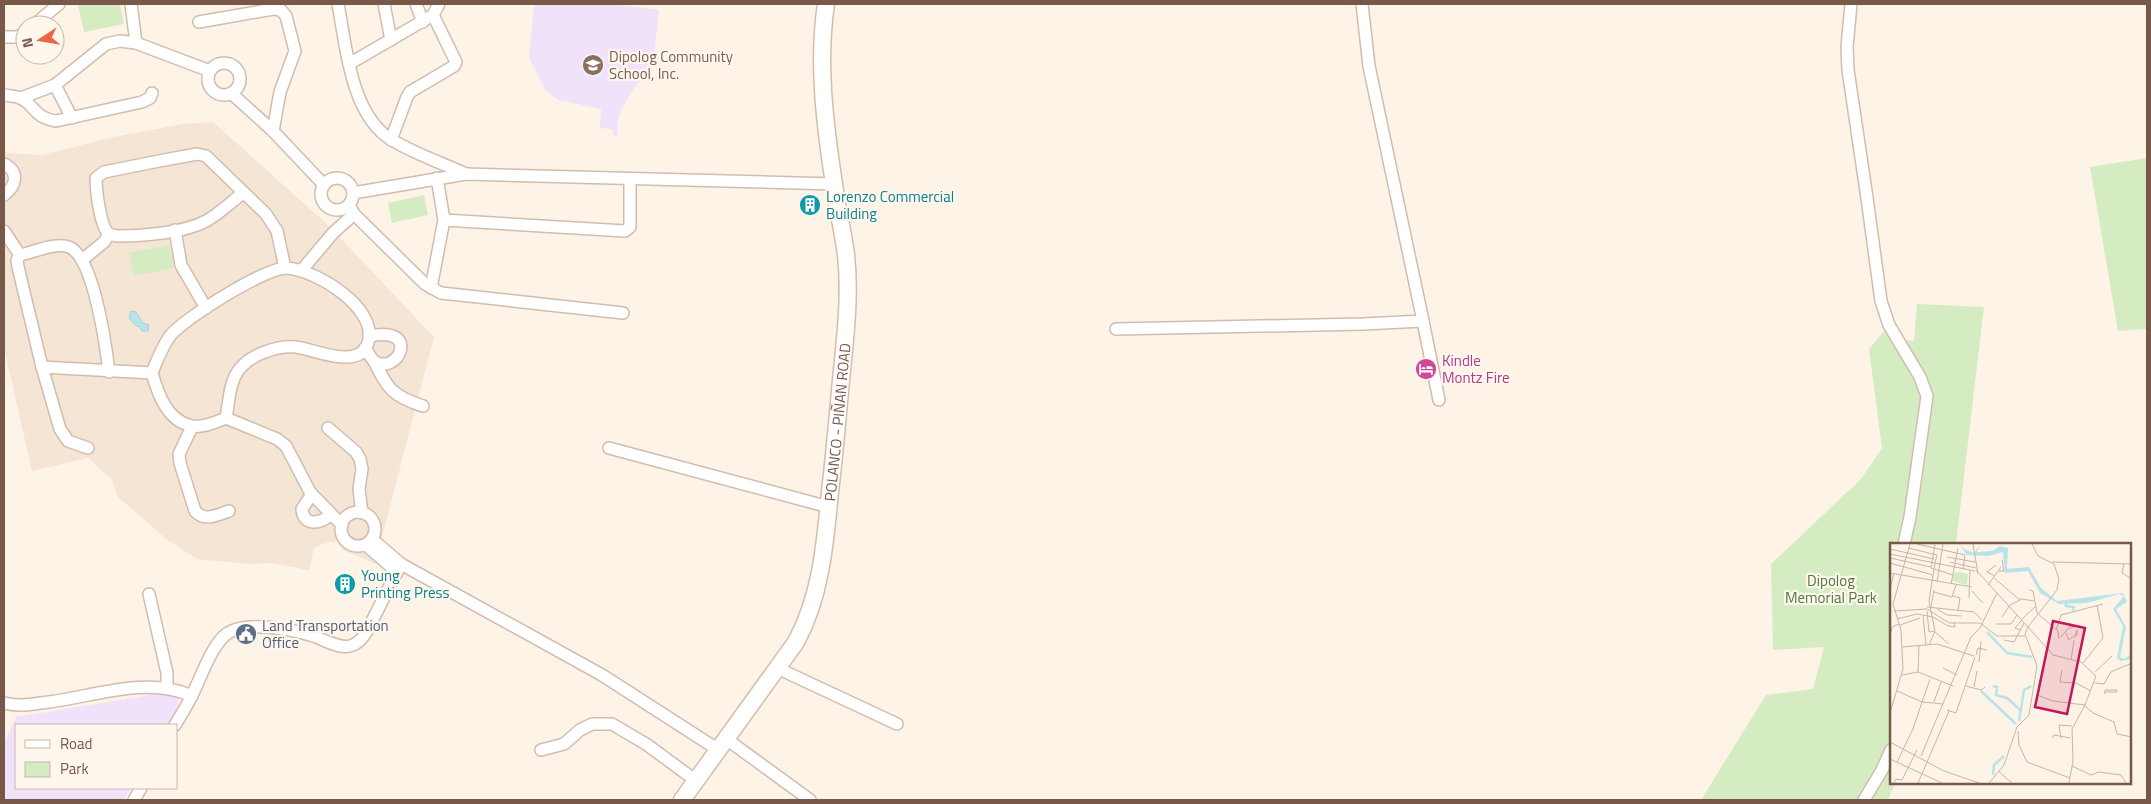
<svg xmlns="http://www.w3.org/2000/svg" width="2151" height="804" font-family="'Titillium Web',sans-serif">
	<rect width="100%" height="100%" fill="#fdf3e6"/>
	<polygon fill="#f5e5d4" points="213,122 328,225 434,337 375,564 343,550 337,541 324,543 314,548 309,570 270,563 250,564 197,559 166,539 118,497 112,480 88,458 32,471 4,348 4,153 43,155 109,138 183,124"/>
	<g fill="#f0e2fa">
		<polygon points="534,4 612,4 659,10 652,74 643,77 631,92 621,110 617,122 618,137 614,137 612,129 600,128 601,109 558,100 545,90 529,57"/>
		<polygon points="168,692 179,699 175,714 168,725 16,725 16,788 131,788 124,800 4,800 4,744 16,717"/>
	</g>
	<g fill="#d5ecc3">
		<polygon points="83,4 120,4 124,24 84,32 78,5"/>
		<polygon points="2147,158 2147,329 2118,331 2090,167"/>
		<polygon points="424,195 428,215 392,223 388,203"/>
		<polygon points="169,245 174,268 134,276 129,253"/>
		<polygon points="1917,304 1984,307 1956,544 1891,544 1891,783 1895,783 1888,800 1701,800 1766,695 1813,689 1824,647 1773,650 1771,564 1861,479 1882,448 1869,349 1885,330 1892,331 1898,339 1914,341"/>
	</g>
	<polygon fill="#b9e3e8" stroke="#9fd3da" points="131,311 136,312 143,323 149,325 148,331 142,331 140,327 136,326 129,318"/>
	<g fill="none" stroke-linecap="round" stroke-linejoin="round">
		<g stroke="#d2bcae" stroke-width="14">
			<g id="minor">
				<polyline points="131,4 136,43"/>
				<path d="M338,4C346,46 351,116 392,140C415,154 442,163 466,174"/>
				<polyline points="384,4 391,40"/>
				<polyline points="416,4 423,22"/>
				<polyline points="1851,4 1847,47 1848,70 1867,198 1881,301 1889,325 1920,377 1927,396 1910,517 1904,544"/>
				<polyline points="199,22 273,9 281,10 286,16 295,51 280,92 273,131"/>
				<polyline points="34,25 59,4"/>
				<polyline points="4,37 17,37 25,33"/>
				<circle cx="224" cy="79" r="16"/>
				<polyline points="349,64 433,15 439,4"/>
				<polyline points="55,85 72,118"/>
				<polyline points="231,93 273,131 324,185"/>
				<path d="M4,95C9,96 15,96 20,98C35,104 32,117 56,121L142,102L150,98L152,93"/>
				<polyline points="21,98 55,85 106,44 120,41 136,43 210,71"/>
				<polyline points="391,140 407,97 410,92 454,66 456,62 433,15"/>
				<path d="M4,164C20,172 16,186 4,195"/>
				<circle cx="337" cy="194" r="16"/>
				<path d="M243,193C231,202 219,214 206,221C184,233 142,236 117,236C114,235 111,235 109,234C100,227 96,189 96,178L104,172L159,161L197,154L206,156L266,214L277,231L285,268"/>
				<polyline points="353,193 466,174 834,184"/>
				<polyline points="349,205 354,214 425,284 441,293 623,313"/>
				<polyline points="444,220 625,231 630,227 630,179"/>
				<polyline points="175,230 181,265 206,308"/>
				<polyline points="4,231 20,255"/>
				<polyline points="82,260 104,242 109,234"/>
				<polyline points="301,271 333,233 354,214"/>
				<polyline points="431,288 444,220 437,178"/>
				<polyline points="1423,321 1439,400"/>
				<polyline points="1116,329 1363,324 1423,321 1369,66 1362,4"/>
				<path d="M365,348C368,352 371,359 374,361C397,377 423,325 369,336"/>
				<path d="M374,361C388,389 392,396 423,406"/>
				<polyline points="42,367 60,429 68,441 88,448"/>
				<path d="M109,372C106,347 94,257 69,247C56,242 34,252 20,255L17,260L18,267L42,367L152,373C158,394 167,421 192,426C203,428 216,422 226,418L277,439L286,446L310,492L342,525"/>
				<path d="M152,373C157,360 162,347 170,336C183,319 266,267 287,268C316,270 379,308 368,343C359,371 314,349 296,347C277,345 249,355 238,371C229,384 229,403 226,418"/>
				<path d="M192,427L179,454L180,463L195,511C205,522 217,515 229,511"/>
				<polyline points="328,428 356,452 360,459 362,469 359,489 362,513"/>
				<polyline points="609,448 829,507"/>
				<path d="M312,494L302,509C303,527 321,524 331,514"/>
				<circle cx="358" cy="529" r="17"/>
				<polyline points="372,539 401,564 602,675 717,749"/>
				<polyline points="366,545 397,572"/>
				<polyline points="149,594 167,673 167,688"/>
				<polyline points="777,668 897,724"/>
				<path d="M4,703C19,707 34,704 49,702C95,696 147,676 192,696"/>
				<path d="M175,725C181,715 187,706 192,695C201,678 212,643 228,633C246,621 290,629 310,635C322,638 338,649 350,646C358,644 363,638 367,631L401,564"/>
				<polyline points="725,738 810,800"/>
				<polyline points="541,750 564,744 580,730 592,724 612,724 646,744 695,780"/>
				<polyline points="134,800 141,788"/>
				<polyline points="1864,800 1882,770 1891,750"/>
			</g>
		</g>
		<g stroke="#d5bcab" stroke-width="19">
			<g id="secondary">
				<path id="s1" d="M682,800L796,642C821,596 825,544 830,492C834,458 837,425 840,391C844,346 851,300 846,255C843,231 837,208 834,184C825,125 817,63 826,4"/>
			</g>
		</g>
		<use href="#minor" stroke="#fff" stroke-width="11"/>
		<use href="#secondary" stroke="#fff" stroke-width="16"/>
	</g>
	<defs>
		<g id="school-disc" transform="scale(1.125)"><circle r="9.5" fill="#8d6e63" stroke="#fff7ed"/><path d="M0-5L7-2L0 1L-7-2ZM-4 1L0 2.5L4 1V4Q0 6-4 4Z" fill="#fff"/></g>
		<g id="building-disc" transform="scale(1.125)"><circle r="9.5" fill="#0f9aa8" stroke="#fff7ed"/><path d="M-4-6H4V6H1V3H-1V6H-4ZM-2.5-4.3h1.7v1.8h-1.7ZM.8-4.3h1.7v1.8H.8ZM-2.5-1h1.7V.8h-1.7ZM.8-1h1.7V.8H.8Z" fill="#fff"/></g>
		<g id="hotel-disc" transform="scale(1.125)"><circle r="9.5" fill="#d1479c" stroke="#fff7ed"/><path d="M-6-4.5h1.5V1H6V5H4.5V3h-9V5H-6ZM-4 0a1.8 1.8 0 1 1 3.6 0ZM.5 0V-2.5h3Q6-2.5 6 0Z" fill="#fff"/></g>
		<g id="civic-disc" transform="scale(1.125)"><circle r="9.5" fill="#5c6f8a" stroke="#fff7ed"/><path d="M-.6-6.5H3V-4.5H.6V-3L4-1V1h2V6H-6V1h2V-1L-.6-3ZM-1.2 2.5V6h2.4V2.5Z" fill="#fff"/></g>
	</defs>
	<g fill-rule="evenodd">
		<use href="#school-disc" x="593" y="65"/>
		<use href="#building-disc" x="810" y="205"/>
		<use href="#hotel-disc" x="1426" y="369"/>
		<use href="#building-disc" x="345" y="584"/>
		<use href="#civic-disc" x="246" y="634"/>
	</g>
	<g text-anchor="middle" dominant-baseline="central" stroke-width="4.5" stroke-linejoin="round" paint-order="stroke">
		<g font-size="15" fill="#785e54" stroke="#fff7ed" text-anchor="start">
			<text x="609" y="56">Dipolog Community<tspan x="609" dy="17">School, Inc.</tspan></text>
		</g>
		<g font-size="15" fill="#0d838f" stroke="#fff7ed" text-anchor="start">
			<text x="826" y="196">Lorenzo Commercial<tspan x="826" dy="17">Building</tspan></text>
			<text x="361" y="575">Young<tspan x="361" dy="17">Printing Press</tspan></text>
		</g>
		<g font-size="15" fill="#b23c85" stroke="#fff7ed" text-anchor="start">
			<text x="1442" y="360">Kindle<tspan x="1442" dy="17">Montz Fire</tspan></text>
		</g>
		<g font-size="15" fill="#785849" stroke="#fff7ed">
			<text stroke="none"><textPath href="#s1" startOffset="420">POLANCO - PIÑAN ROAD</textPath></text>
		</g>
		<g font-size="15" fill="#51783e" stroke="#fff7ed">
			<text x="1831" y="580">Dipolog<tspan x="1831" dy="17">Memorial Park</tspan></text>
		</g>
		<g font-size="15" fill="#4e5e75" stroke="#fff7ed" text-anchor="start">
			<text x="262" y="625">Land Transportation<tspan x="262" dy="17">Office</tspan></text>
		</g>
	</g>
	<g transform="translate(1890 543)">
		<rect width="241" height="241" fill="#fdf3e6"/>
		<path d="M69,29L78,31L77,42L62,38L64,30Z" fill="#d5ecc3"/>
		<path d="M69,1L74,6L84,10L91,1L87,9L102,8L110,3L118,5L117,26L139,24L151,45L167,58L233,50L237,59L226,66L236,84L230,114L234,116L241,111V116L231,118L227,115L233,83L223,66L234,53L229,51L197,60L169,61L150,50L138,28L115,30L113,9L98,13L77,12Z" fill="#b9e3e8"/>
		<path fill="none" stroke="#b9e3e8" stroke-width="2.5" d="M175,59L176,63L184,64L183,68M97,89L117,110L142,114M103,143L107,144L106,152L117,155L130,167M91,148L126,181M129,178L134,147L141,143M103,232L104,222L114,213"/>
		<path fill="none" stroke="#c8b5a7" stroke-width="1" d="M27,1L75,12L73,26M45,1L41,25L63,32M83,1L88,31M142,1L148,13L164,21L169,36L167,47L138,84L163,112L191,119L206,133L195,162L182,186L183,218L179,240M18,5L47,12L45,20L85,28M0,6L44,16M0,11L45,20L39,58L45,88L39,102M57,14L85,19M0,15L41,24M60,19L86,25M162,19L242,21M0,20L43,32M234,21L232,30L242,36M86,27L138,84L135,91L147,123L139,172L127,184L114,222L99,240M109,28H114L112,17M0,30L82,44M105,33L97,29L106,22M104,35L130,57M47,39L53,1M61,41L68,5M98,42L111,24M0,46L4,30M139,47L143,48L147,70L168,88L169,96M82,48L93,60M44,49L62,54L66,42M63,53L70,55L68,68M79,55L80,27M37,64L84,69L92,77M41,64L44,47M47,66L57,72L71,73M4,68L37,66L59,80H90L107,93H135M37,68L39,89L44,88M33,73L36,102M112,74L120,62L132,56L144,58M7,76L27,71L43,74L58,83L65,84L64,79M131,77L146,63M106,81H121L127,72M10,82L30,75M130,87L125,85L132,77M166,87L171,72L213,61M45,89L59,101M176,90L179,97L182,94H184L187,92V87L185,93M0,93L2,84L9,81M171,94L180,83H185L179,86M114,97L124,99L134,80M12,104L47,101L84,113M86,112L88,105L97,107M181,117L184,97M89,119L91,98M193,120L213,95L207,62M53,125L67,132M172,127L170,139L186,140L201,148M28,129L29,102M205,129L222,113M12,132L28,129L63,143M205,140L214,141L221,129L242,120M76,143L91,147L95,144M84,144L87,128M7,148L32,159L53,161M214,151L215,148V147H227V149H215M147,152L163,158L195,162M32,159L40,136M44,159L51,139M195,163L203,170L224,179L227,191L242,194M57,167L66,170L85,114M0,170L13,126L11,87L3,61L20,1M128,188L129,202L137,219L180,235M162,195L164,192L180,195M171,195L169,182L182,183M0,199L54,228L89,240M31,213L81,94L90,85L107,50M0,216L52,240M7,219L23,186L32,159M182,223L201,232L209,229L231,232L236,240M108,228L122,240M4,240L6,236L12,237L27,207M28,240L59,168"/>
		<path fill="#c2185b" fill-opacity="0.15" stroke="#c2185b" stroke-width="2.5" d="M163,78L195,85L177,171L145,164Z"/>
		<rect width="241" height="241" fill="none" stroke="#785849" stroke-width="2.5"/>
	</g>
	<rect width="2151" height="804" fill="none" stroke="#785849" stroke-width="10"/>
	<rect x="15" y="724" width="162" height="65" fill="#fff7ed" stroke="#c9b7ab"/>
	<rect x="25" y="740" width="25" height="8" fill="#ffffff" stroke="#c9b7ab"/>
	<text x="60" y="749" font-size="15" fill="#785849">Road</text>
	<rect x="25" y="762" width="25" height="15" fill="#d5ecc3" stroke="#c9b7ab"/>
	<text x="60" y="774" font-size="15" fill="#785849">Park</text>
	<g transform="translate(40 40) rotate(258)"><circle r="24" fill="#fff7ed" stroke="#c9b7ab"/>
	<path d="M0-4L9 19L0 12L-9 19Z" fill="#eb6647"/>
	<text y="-8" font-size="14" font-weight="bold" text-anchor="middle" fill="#785849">N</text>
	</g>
</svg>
